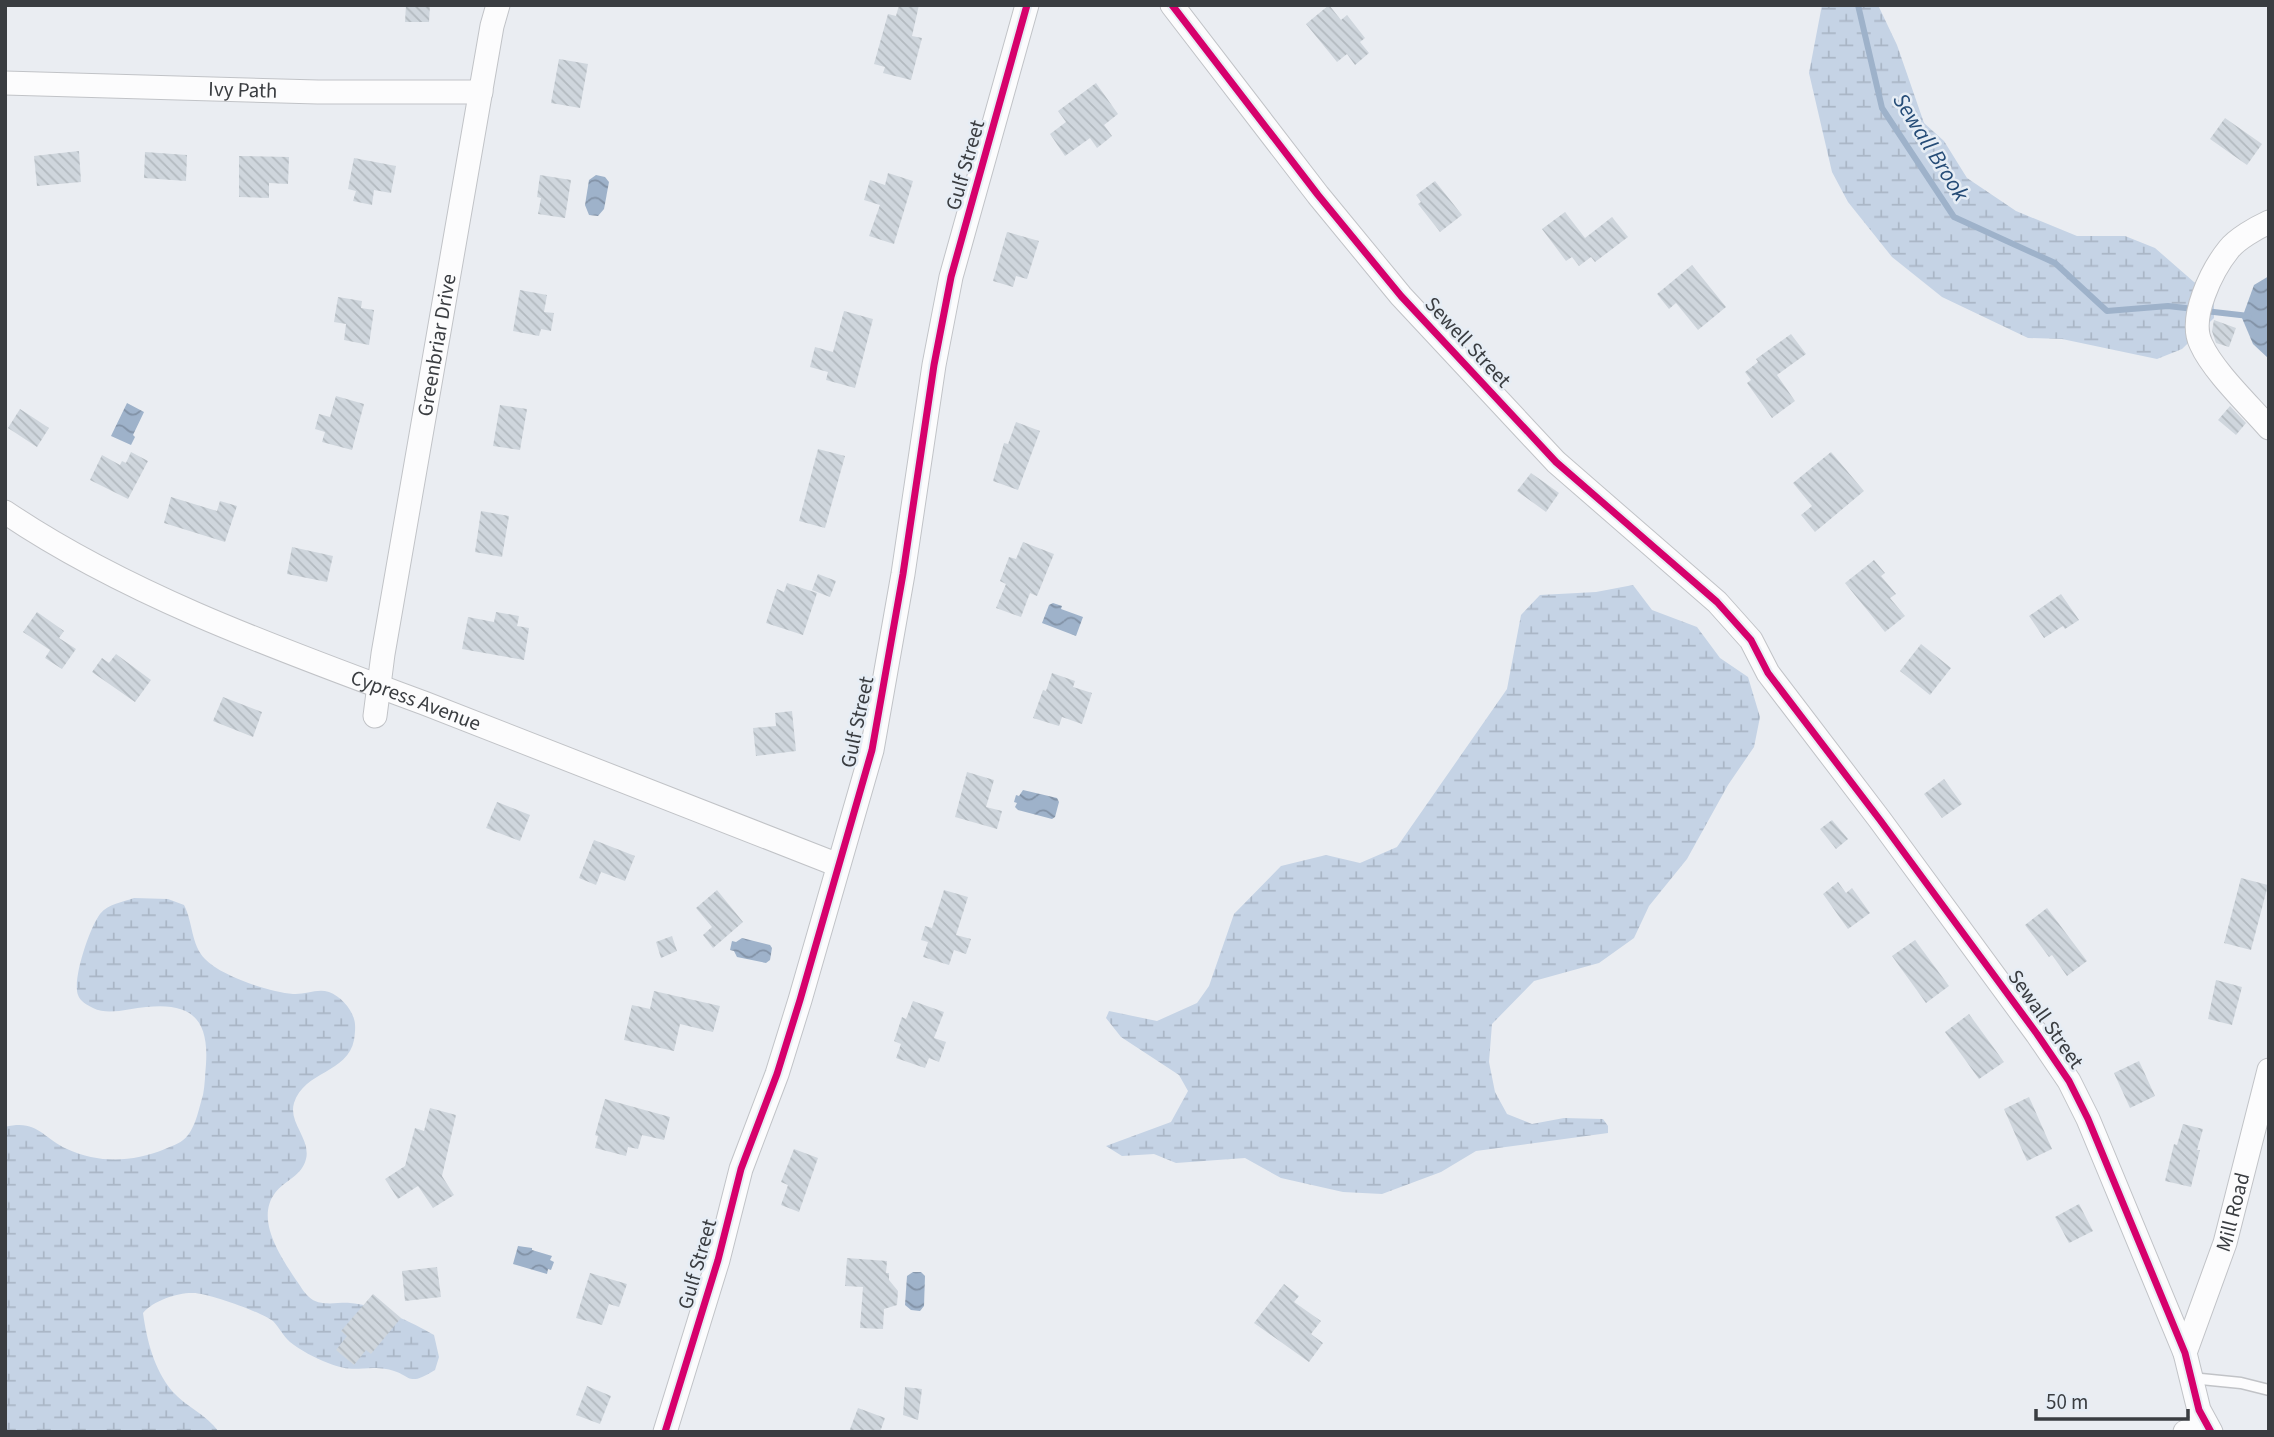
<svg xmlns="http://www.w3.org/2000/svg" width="2274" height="1437" font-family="'Source Sans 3',sans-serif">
	<defs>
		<pattern id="wetland-marsh" width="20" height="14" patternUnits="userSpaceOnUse" patternTransform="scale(1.75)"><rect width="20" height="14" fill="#c5d3e5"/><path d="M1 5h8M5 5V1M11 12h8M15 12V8" fill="none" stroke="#aab6c6"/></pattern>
		<pattern id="water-waves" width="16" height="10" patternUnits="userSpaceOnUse" patternTransform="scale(1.75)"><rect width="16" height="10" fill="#9eb2ca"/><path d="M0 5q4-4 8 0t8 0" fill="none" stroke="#8292a6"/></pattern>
		<pattern id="building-back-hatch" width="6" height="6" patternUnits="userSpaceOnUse" patternTransform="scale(1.75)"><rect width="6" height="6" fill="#cfd6dd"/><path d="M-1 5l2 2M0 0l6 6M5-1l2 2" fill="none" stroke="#b2b9bf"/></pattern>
	</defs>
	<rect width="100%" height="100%" fill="#eaedf2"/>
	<g fill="url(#wetland-marsh)">
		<polygon points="1822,5 1878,5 1897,45 1924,123 1944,141 1967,178 2016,211 2077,236 2125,236 2155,248 2194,282 2214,293 2214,318 2182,349 2157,359 2062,339 2028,338 1942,297 1892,257 1848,202 1832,172 1809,73"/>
		<polygon points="1633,585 1652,610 1697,627 1720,658 1748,677 1760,717 1754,747 1728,785 1687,859 1649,906 1634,938 1599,963 1534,981 1492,1024 1489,1062 1495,1092 1507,1114 1532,1124 1564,1118 1603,1119 1608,1126 1608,1133 1476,1151 1441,1172 1382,1194 1343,1192 1281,1178 1245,1158 1176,1163 1154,1154 1122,1156 1106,1146 1171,1122 1188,1091 1179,1075 1121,1037 1106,1018 1109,1011 1157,1021 1197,1003 1209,986 1234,914 1281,866 1326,855 1360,863 1397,847 1507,689 1521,615 1540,595 1596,592"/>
		<path d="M134,898L168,899L184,905C193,922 191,945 205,959C221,976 269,992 293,994C305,995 317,988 329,992C340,996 351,1008 354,1019C356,1025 355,1033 354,1040C348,1073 304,1071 294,1103C288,1123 311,1139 306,1159C302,1176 285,1180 275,1193C255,1220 281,1257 296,1280C300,1285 304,1293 309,1297C319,1307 337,1302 350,1303C373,1304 414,1323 434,1335L439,1357L435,1370C405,1389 412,1373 386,1369C363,1365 354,1374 328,1363C315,1358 300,1350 290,1342C283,1336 279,1327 273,1321C261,1312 206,1292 192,1293C176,1293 153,1301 143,1313C147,1341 154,1369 172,1391C186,1407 206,1414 219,1432H5V1127C38,1119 42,1138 67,1149C100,1164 133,1162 165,1149C174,1145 182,1143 188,1135C196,1125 199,1108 203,1095C205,1085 205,1074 206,1064C209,1019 191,1002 146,1007C130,1008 109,1016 93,1008C87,1005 80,1001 78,995C72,979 90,927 100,914C108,904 123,902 134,898Z"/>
	</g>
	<g fill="url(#water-waves)">
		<polygon points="596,175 605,177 609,182 604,209 598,216 589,215 585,205 589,180"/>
		<polygon points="2269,276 2269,359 2253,344 2242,318 2254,285"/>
		<polygon points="127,403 144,412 133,435 135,437 131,445 111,436"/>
		<polygon points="1053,603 1062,606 1061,609 1083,617 1076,636 1042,623 1049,605"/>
		<polygon points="1023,790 1057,798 1059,802 1055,817 1052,819 1018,810 1015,807 1017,803 1014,802 1016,795 1019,796"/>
		<polygon points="742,938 770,945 772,948 770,960 766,963 737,957 734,951 730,950 732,941 736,942"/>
		<polygon points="518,1246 532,1248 532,1250 552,1256 550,1260 554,1262 551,1270 548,1269 547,1274 513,1264"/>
		<polygon points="913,1272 921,1272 925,1276 924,1306 920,1311 911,1310 905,1305 907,1276"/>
	</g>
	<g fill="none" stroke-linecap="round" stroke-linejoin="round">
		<g stroke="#9eb2ca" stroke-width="6">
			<polyline points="1858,5 1882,108 1954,217 2055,263 2107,311 2168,306 2194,309"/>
			<polyline points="2205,311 2249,316"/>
		</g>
	</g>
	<g fill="url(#building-back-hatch)">
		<polygon points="406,5 430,5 429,22 405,22"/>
		<polygon points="899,5 919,5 912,36 922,38 911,80 883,73 885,67 874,64 888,14 896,16"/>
		<polygon points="1329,5 1341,20 1347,15 1365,38 1360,42 1369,53 1355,65 1347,54 1337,62 1306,24"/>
		<polygon points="559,59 588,64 580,108 551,103"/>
		<polygon points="1096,83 1118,114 1104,125 1112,136 1097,148 1090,138 1065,156 1050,134 1066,122 1058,111"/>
		<polygon points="2225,118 2262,144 2247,165 2210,139"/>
		<polygon points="79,151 81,182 37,186 34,156"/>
		<polygon points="145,152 187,155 186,181 144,178"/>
		<polygon points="239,156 289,157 288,184 269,183 269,198 239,197"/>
		<polygon points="354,158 396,166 391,193 374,190 372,205 353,201 356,191 348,189"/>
		<polygon points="888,173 913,181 894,244 869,236 880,205 864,200 870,180 885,185"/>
		<polygon points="540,175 571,180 565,218 538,214 541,198 537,197"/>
		<polygon points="1435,181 1462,215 1440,232 1418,204 1421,202 1416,195"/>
		<polygon points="1565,212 1585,238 1612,217 1628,237 1595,262 1591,257 1579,266 1572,257 1566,261 1542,229"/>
		<polygon points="1007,232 1039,241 1027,279 1016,276 1013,287 993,281"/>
		<polygon points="1692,265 1726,307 1698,330 1676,303 1669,309 1657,294"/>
		<polygon points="520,290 547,295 544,312 554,313 551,331 541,329 539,336 513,331"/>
		<polygon points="338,297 362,301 361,308 374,310 369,345 344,340 346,324 334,322"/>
		<polygon points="844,311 873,319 855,388 826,380 828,372 810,367 815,347 833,352"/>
		<polygon points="2214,320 2236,328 2229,347 2216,343 2212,331"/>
		<polygon points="1791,334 1806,354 1777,375 1795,401 1772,418 1747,383 1751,380 1745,372 1758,362 1756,359"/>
		<polygon points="336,396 364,404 352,450 322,442 325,432 315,429 319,414 330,417"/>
		<polygon points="500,405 527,409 520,450 493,446"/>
		<polygon points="2230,406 2246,423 2236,435 2218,420"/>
		<polygon points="20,409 49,428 37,447 8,428"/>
		<polygon points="1016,422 1040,431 1018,490 993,481 1004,443 1008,444"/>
		<polygon points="818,449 845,456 825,528 799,521"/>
		<polygon points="131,452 148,461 128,499 90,480 102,455 120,465 122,461 126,463"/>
		<polygon points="1831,452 1864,491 1815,532 1801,515 1812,506 1793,483"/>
		<polygon points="1531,473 1559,493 1546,512 1517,491"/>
		<polygon points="171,497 217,511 220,501 237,506 225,542 164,523"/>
		<polygon points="481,511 509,516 502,557 475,552"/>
		<polygon points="1023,542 1054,554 1037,596 1030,593 1021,617 996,608 1006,584 1000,581 1009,557 1016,559"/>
		<polygon points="292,547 333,556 327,582 287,574"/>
		<polygon points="1874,560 1885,573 1881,576 1896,594 1890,598 1905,616 1885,632 1845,583"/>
		<polygon points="818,574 836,581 830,597 812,590"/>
		<polygon points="787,583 817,593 803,635 766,623 777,589 784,592"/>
		<polygon points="2061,594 2079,620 2065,629 2063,626 2044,638 2029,616"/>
		<polygon points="37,612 64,631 59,638 76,649 62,669 45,658 50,650 23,632"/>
		<polygon points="496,612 519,616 517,626 529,628 524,660 462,649 468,617 494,622"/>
		<polygon points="1921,644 1951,668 1930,695 1900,671"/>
		<polygon points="116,654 151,680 135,702 92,672 102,658 109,663"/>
		<polygon points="1052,673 1075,681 1073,687 1092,693 1082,724 1062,717 1059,726 1033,718 1043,690 1046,691"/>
		<polygon points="223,697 262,712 253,737 213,721"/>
		<polygon points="792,711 796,751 756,756 753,728 776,726 775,713"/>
		<polygon points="967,772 994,780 986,807 1002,811 997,829 955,817"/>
		<polygon points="1944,779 1962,804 1942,818 1924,794"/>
		<polygon points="497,802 530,815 520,841 486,828"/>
		<polygon points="1832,820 1848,839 1836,849 1820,829"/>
		<polygon points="594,840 635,856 625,881 601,872 596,885 579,878"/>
		<polygon points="2241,878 2268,885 2251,950 2224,943"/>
		<polygon points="1838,882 1846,893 1852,888 1870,913 1848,929 1823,894"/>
		<polygon points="717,890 743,922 713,948 703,935 712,927 696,908"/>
		<polygon points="944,890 968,897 956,935 971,939 966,954 954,950 949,965 923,957 928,942 921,940 925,926 932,928"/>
		<polygon points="2047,908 2087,961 2067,976 2052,955 2049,957 2025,925"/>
		<polygon points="672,936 677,951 661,958 656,942"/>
		<polygon points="1915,940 1949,986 1926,1003 1892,956"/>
		<polygon points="2216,980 2242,987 2232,1025 2208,1019"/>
		<polygon points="654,991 720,1006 713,1032 680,1024 674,1051 624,1040 632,1005 650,1009"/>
		<polygon points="913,1001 944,1012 934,1038 946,1042 939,1062 929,1058 925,1068 896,1058 901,1044 894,1041 902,1017 906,1019"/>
		<polygon points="1969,1014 2004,1062 1979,1079 1945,1032"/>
		<polygon points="2139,1061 2155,1096 2130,1108 2114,1073"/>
		<polygon points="2029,1097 2052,1149 2027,1161 2004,1109"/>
		<polygon points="605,1099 670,1117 664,1140 642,1135 638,1149 628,1147 626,1156 595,1148 598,1136 595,1135"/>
		<polygon points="430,1108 456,1115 442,1176 454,1195 433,1208 418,1186 398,1199 385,1179 405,1166 415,1128 424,1131"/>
		<polygon points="2183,1124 2203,1129 2197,1150 2200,1150 2191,1187 2165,1181 2174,1144 2177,1145"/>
		<polygon points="794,1149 818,1158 799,1212 781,1205 788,1185 781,1182"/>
		<polygon points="2079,1204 2093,1231 2069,1243 2055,1217"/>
		<polygon points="847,1258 887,1261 886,1273 889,1273 889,1280 898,1291 897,1305 884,1309 883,1329 860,1328 863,1287 845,1286"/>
		<polygon points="437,1267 441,1297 405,1301 402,1271"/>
		<polygon points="590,1273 627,1284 619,1307 609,1304 602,1325 576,1318"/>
		<polygon points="1284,1284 1299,1296 1294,1302 1321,1321 1311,1334 1323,1343 1309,1362 1254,1323"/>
		<polygon points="373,1294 401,1318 371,1354 366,1350 354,1365 336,1350 347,1336 341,1331"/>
		<polygon points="587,1386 611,1396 600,1424 576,1415"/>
		<polygon points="905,1387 922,1389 918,1420 903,1415"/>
		<polygon points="858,1408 885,1418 880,1432 849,1432"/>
	</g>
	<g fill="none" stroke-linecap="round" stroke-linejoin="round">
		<g stroke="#c1c3c7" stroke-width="13">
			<polyline id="lane" points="2191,1378 2241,1383 2269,1390"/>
		</g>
		<g stroke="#c1c3c7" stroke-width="25">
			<g id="street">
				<polyline points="1172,5 1318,195 1401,296 1556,462 1717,602 1751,640 1768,673 1880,820 2037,1034 2069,1081 2088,1119 2185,1353 2199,1410 2211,1432"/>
				<path id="s1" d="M5,83L318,92H481"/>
				<path d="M2269,222C2256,228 2237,239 2229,249C2212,270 2188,318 2201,344C2213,371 2249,405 2269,428"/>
				<path id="s2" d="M5,512C129,596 284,651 424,703C562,756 700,810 838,865"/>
				<path id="s3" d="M375,716L383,654L492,26L498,5"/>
				<path id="s4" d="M2185,1353L2225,1243L2269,1070"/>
				<polyline points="665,1432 718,1260 741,1169 777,1074 800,1000 872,750 903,574 934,365 951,277 1027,5"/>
				<polyline points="2185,1432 2205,1424"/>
			</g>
		</g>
		<use href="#lane" stroke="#fcfcfd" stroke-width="10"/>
		<use href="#street" stroke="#fcfcfd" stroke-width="23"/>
		<g stroke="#e6edf5" stroke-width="11">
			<g id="cycleway">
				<polyline points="1172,5 1318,195 1401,296 1556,462 1717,602 1751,640 1768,673 1880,820 2037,1034 2069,1081 2088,1119 2185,1353 2199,1410 2211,1432"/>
				<polyline points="665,1432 718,1260 741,1169 777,1074 800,1000 872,750 903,574 934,365 951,277 1027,5"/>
			</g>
		</g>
		<use href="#cycleway" stroke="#d6006c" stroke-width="7"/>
	</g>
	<g text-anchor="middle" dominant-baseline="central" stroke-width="5" stroke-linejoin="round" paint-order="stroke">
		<g font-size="21" fill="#3a3d41" stroke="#e6edf5">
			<text stroke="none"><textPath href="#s1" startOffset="238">Ivy Path</textPath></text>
			<text transform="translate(965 165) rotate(-74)">Gulf Street</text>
			<text transform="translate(1468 342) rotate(47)">Sewell Street</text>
			<text stroke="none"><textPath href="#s3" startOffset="376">Greenbriar Drive</textPath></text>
			<text stroke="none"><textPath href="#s2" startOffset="453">Cypress Avenue</textPath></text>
			<text transform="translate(857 722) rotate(-78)">Gulf Street</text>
			<text transform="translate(2046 1019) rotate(55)">Sewall Street</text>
			<text stroke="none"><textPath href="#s4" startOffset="149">Mill Road</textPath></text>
			<text transform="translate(697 1264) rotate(-74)">Gulf Street</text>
		</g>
		<g font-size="23" font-style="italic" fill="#244b76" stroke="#e6edf5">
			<text transform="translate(1931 147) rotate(58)">Sewall Brook</text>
		</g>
	</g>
	<rect width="2274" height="1437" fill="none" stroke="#3a3d41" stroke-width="14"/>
	<path d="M2036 1409v10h152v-10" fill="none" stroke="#3a3d41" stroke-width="3.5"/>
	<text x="2046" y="1409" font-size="21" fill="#3a3d41" stroke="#e6edf5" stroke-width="5" paint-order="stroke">50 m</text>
</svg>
